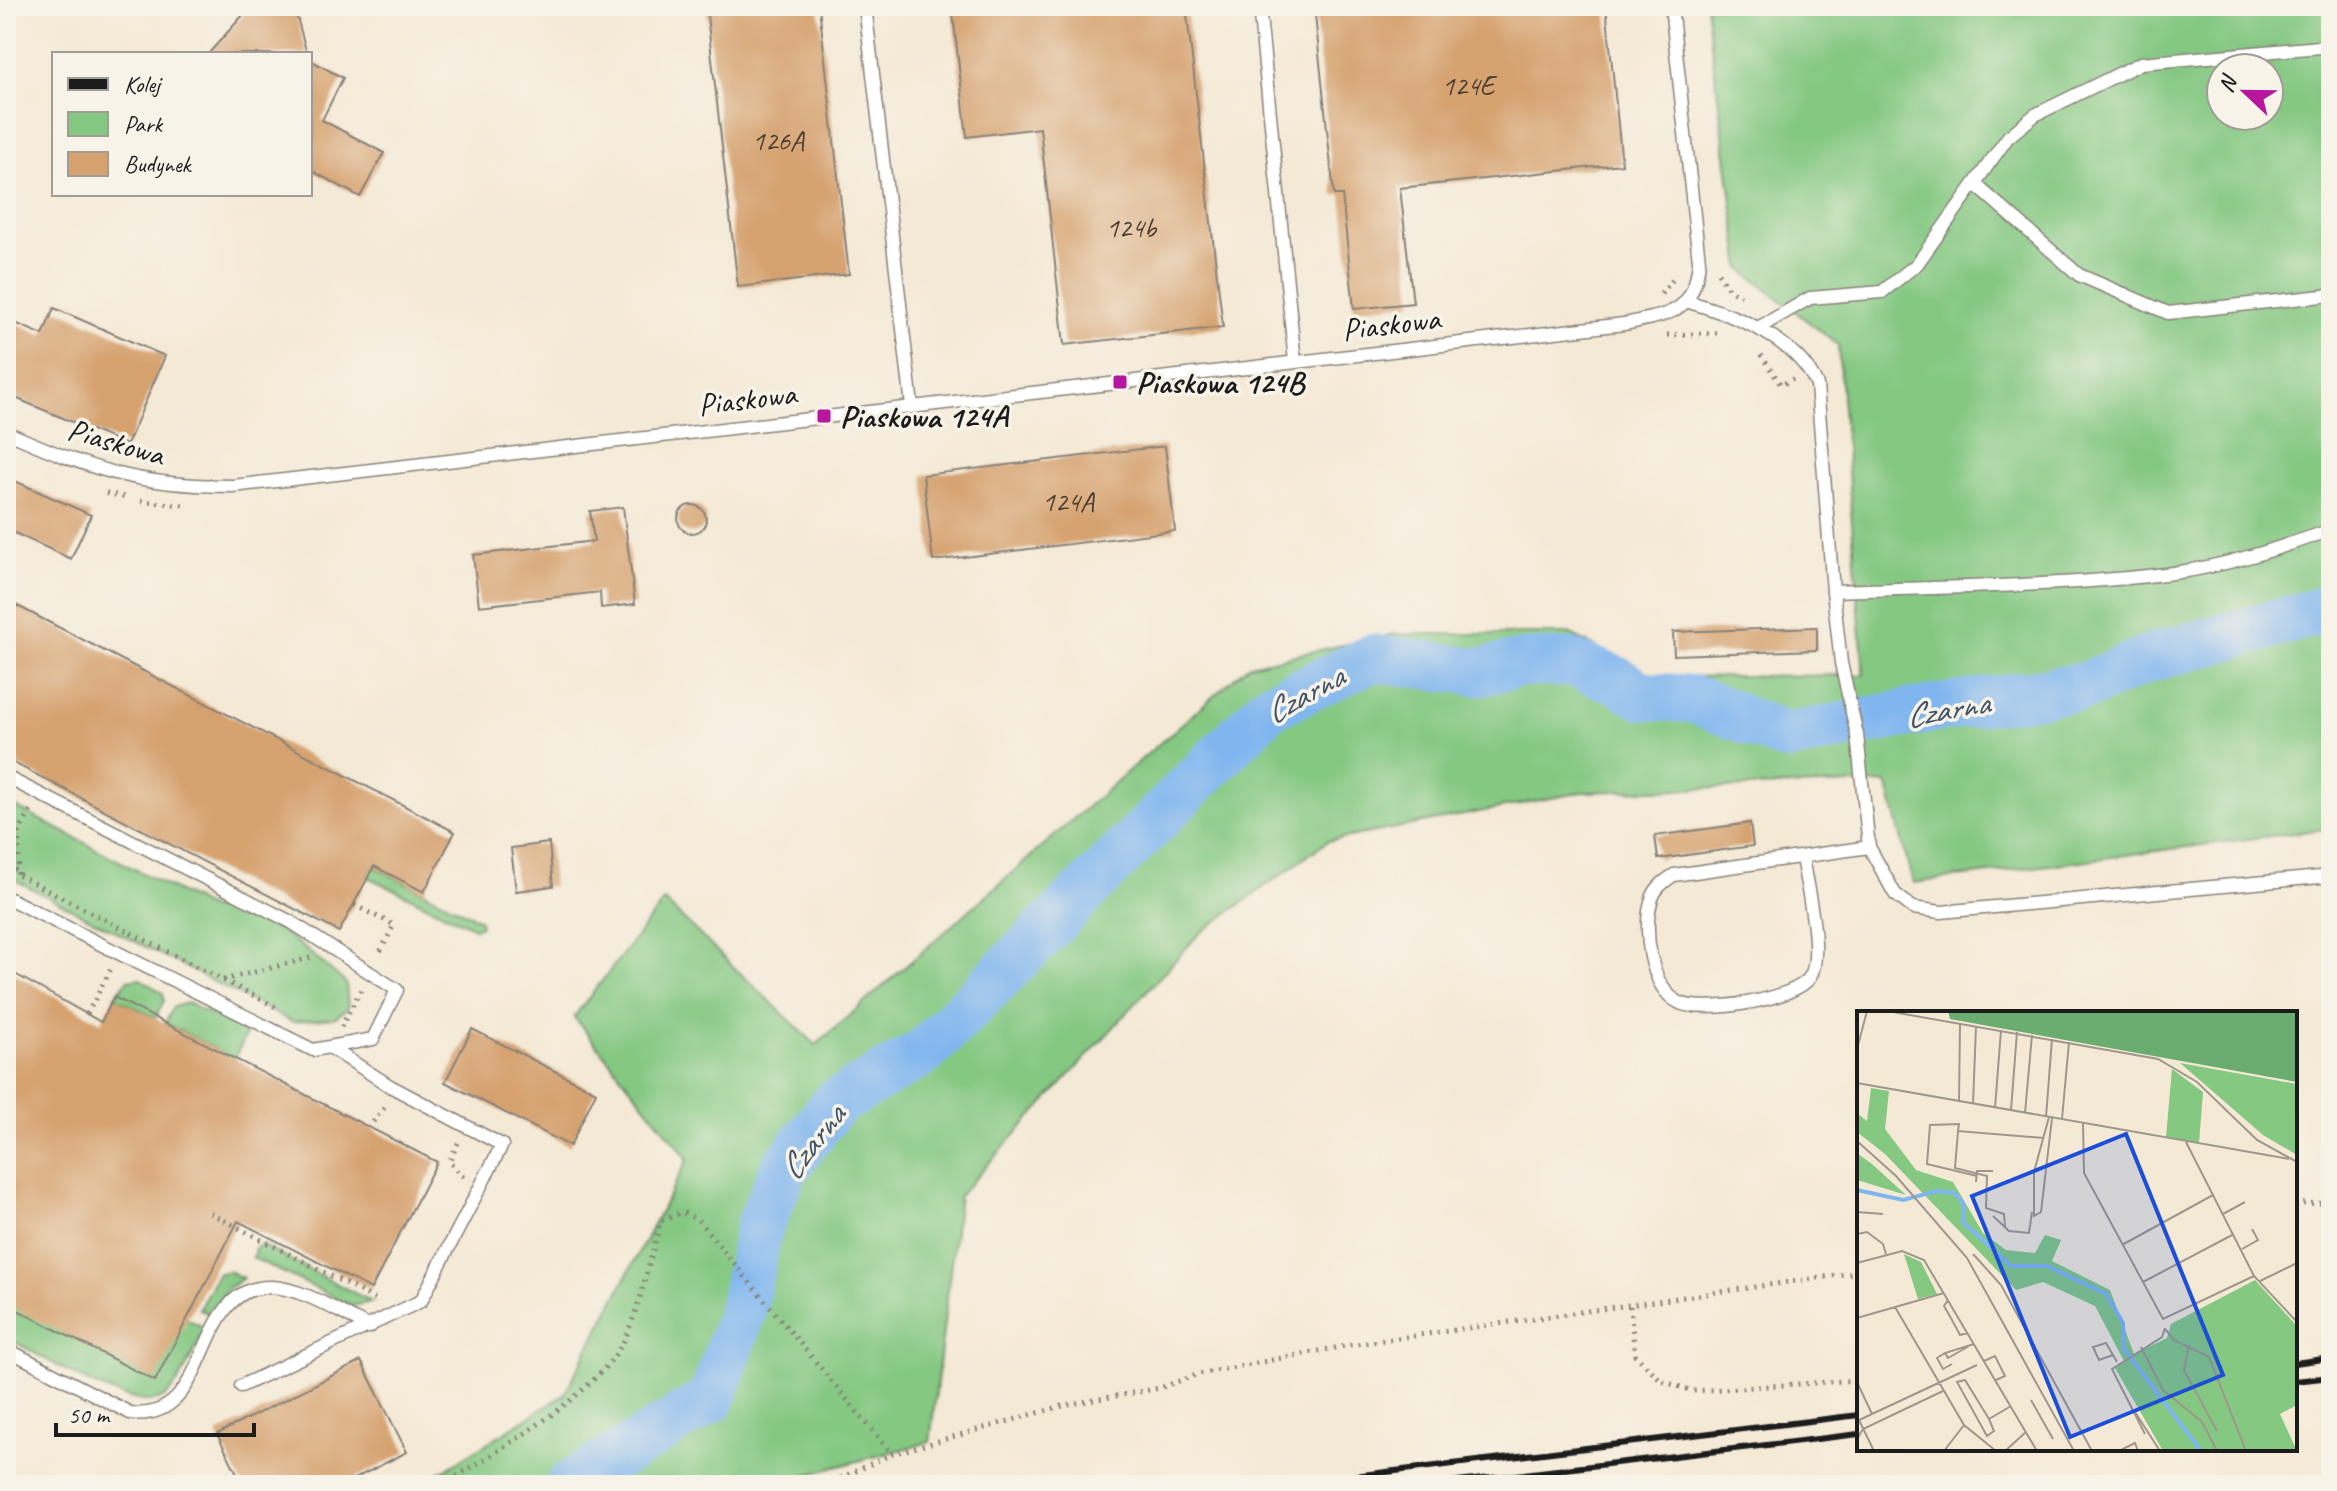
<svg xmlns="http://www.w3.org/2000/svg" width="2337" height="1491" font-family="Caveat,sans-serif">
	<rect width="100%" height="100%" fill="#f7f3e8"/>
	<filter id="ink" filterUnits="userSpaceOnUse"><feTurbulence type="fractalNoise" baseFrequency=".0125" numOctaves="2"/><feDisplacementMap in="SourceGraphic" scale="16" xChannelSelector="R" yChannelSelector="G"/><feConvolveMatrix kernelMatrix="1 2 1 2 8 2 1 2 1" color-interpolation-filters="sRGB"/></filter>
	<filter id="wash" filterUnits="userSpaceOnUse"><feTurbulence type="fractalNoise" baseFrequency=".006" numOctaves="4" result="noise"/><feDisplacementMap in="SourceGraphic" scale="32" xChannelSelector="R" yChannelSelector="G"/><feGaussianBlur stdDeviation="1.8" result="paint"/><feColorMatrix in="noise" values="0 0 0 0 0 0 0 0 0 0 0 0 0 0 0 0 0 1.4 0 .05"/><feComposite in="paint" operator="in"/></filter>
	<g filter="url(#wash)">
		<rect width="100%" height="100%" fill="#f4e9d5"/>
		<g fill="#84c882" stroke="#50724f" stroke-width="2" fill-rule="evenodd">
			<path d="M1706,6H2331V828L1913,883L1887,783L1583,792L1328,841L1199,934L959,1196L930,1442L809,1474L784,1485H420L564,1395L688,1159L574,1017L664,901L816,1045L1249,665L1394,634H1569L1657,677L1864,675L1838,345L1741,269ZM2221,68H2269V116H2221Z"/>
			<path d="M6,802L211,909C267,910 304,948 346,983L348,1008L334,1018L292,1022L9,877Z"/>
			<polygon points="373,866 480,920 481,926 474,928 368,877"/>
			<polygon points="139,978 163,993 164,1001 155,1018 114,997 128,980"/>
			<polygon points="187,1003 247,1033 234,1059 165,1023 173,1007"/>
			<polygon points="261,1245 372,1302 352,1306 253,1258 255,1248"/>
			<polygon points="228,1271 243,1278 227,1289 210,1315 199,1309 217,1274"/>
			<path d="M6,1304L187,1319L205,1328C194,1348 183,1383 164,1397C137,1418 35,1352 6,1337Z"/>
		</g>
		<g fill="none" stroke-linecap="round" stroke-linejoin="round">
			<polyline stroke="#80b6ef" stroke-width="48" points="570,1485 712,1399 742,1311 759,1227 784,1169 834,1104 924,1052 1270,706 1373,658 1479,672 1523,663 1572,663 1619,681 1642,696 1693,699 1787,737 1908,713 2086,686 2150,658 2331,608"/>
		</g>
		<g id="blocks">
			<g fill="#d6a270">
				<polygon points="241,6 294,6 307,54 208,54 244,14"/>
				<polygon points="706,6 819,6 849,274 738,287"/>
				<polygon points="952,6 1186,6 1223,327 1064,345 1040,128 967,137"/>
				<polygon points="1314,6 1606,6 1622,164 1400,188 1413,303 1354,309 1342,195 1334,195"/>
				<polygon points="310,60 343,78 322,120 384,153 360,197 310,170"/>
				<polygon points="54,308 165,356 127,445 6,394 6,339 13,322 43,335"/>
				<polygon points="1165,446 1175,531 933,561 923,475"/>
				<polygon points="6,477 91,515 71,559 6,529"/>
				<circle cx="692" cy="519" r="14"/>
				<polygon points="623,507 635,604 601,608 600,592 479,606 473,555 594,541 590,511"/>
				<polygon points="6,600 455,832 424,892 374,866 339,932 6,759"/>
				<polygon points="1817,627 1817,650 1674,655 1673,632"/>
				<polygon points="1750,823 1753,846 1658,859 1655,836"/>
				<polygon points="549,843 553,886 516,891 511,848"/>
				<polygon points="6,969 101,1022 114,997 437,1162 371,1289 238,1221 155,1381 6,1304"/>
				<polygon points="472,1029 596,1092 570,1146 445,1082"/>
				<polygon points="361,1361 407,1452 342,1485 243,1485 217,1434"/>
			</g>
		</g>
	</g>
	<g filter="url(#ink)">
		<use href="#blocks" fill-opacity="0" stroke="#888278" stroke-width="2"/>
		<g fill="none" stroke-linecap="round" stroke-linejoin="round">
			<g stroke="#888278" stroke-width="15">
				<g id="service">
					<polyline points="865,6 912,406"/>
					<polyline points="1259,6 1295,362"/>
					<polyline points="1976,185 2079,275 2168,313 2331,295"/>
					<path d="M1689,302C1735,315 1796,338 1817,385L1833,591L1841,663L1857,735L1869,847L1895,894L1913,908L1941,912L2331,876"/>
					<polyline points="1758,328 1810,298 1882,292 1917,264 2008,137 2035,115 2141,63 2331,46"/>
					<path d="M6,432C93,470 136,486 233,486L1624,324C1670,314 1694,314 1699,261L1671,6"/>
					<path d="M1833,591C1946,587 2061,587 2173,573C2227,566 2279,548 2331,530"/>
					<polyline points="6,777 291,922 397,990 373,1039 313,1050 6,897"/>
					<path d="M1802,857C1806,884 1824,955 1810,977C1796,1000 1700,1015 1678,1002C1650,987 1643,930 1651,902C1654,889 1663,882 1674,875L1869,847"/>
					<path d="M6,1349L130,1413C216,1424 190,1283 273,1287C305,1289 341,1314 370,1327"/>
					<polyline points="241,1386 421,1301 502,1145 390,1086 331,1048"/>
				</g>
			</g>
			<g stroke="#888278" stroke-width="5" stroke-dasharray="2 6" stroke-linecap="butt">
				<polyline points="1718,273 1729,290 1741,296"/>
				<polyline points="1661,294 1675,277"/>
				<polyline points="1667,335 1717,333"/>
				<polyline points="1761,355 1781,385 1793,379"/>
				<polyline points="106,493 128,498"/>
				<polyline points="141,501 183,505"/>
				<polyline points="6,855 18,875 131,933"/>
				<polyline points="18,874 19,832 33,807"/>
				<polyline points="354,905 394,925 378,956"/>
				<polyline points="131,933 276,1007"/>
				<polyline points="223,980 314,957"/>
				<polyline points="87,1014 111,969"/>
				<polyline points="341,1027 363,986"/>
				<polyline points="368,1128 385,1107"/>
				<polyline points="458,1143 449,1162 466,1180"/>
				<polyline points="2295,1204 2331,1203"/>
				<polyline points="210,1213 377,1300"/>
				<polyline points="1630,1306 1635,1355 1662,1381 1693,1391 1859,1380"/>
				<path d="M443,1485C496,1451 603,1393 627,1334C642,1298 650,1258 661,1221L682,1212L698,1220L892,1454"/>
				<polyline points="826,1485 892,1454 1066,1405 1160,1388 1199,1374 1350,1345 1859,1272"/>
			</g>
			<use href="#service" stroke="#fff" stroke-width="12"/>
			<g stroke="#1c1c1c" stroke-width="6">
				<polyline points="2295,1363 2331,1358"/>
				<polyline points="2295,1381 2331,1377"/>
				<polyline points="1279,1485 1859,1415"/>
				<polyline points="1432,1485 1859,1434"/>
			</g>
		</g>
	</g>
	<g fill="#b5179e" stroke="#f7f3e8" stroke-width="3">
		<rect x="1112" y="374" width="16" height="16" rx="4"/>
		<rect x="816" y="408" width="16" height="16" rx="4"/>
	</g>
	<g text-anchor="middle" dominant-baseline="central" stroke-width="7" stroke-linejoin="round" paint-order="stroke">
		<g font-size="28" fill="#4a3e31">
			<text x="1468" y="85">124E</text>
			<text x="778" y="140">126A</text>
			<text x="1131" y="227">124b</text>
			<text x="1068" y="501">124A</text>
		</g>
		<g font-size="32" fill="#1c1c1c" stroke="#f7f3e8">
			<text transform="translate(1391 324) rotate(-7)">Piaskowa</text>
			<text transform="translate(747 399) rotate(-7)">Piaskowa</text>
			<text transform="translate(116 442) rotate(16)">Piaskowa</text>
		</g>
		<g font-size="32" font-weight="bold" fill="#1c1c1c" stroke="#f7f3e8" text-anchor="start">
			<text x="1136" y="382">Piaskowa 124B</text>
			<text x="840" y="416">Piaskowa 124A</text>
		</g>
		<g font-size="34" font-style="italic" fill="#3f5266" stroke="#f7f3e8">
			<text transform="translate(1304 694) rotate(-29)">Czarna</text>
			<text transform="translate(1947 709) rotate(-10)">Czarna</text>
			<text transform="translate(812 1142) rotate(-52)">Czarna</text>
		</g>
	</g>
	<g transform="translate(1857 1011)">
		<rect width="440" height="440" fill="#f4e9d5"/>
		<path d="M323,52L440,73V144L406,124ZM315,58L346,81L342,132L309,126ZM14,77L32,80L28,118L59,159L96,171L126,222L149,239L178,242L188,224L204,229L195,250L253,279L277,343L310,327L314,313L398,269L440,315V394L423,403L440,440H306L258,357L267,350L238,295L186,271L159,279L28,143L0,121V102L10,110ZM0,142L15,153L49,184L0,169ZM47,243L64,251L80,283L61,288Z" fill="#84c882"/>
		<path d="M91,0H440V71L93,8Z" fill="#6bac70"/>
		<path fill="none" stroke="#80b6ef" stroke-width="4" d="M0,179L46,189L80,180L97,182L106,192V211L154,255H190L249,283L266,312L267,338L344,440"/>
		<path fill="none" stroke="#9e978b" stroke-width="2" d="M30,0L301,48L340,71L400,129L440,151M0,38L10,0M0,72L432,148M102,90L103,13M116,93L119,15M138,97L144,19M154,99L160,21M168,102L175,24M189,106L195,28M192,106L177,161V205L184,201L195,107M205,108L212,31M226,112L227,162L306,308L397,265M101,120L102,113L73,114L70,153L120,165M0,130L39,165L110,247L217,440M329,131L397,265L440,311M119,171L120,160H136M0,201L26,203M366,203L388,191M136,205L152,220L172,222L175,201M148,216L147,203L129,197L130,165L98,157L101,120L187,127M0,223L10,221L26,233L29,243M265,234L356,184M385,238L401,229L395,218M116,243L144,274L235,440M0,252L45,240L67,249L180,440M403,270L440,252M286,271L377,223M91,289L87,295L95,309L103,324L111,322M38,296L107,414L139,440M0,307L87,282M308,318L317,329L352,346L389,440M114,334L91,347L88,342L117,333M332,334L327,359L360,420M284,336L306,379L345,411L360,440M88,342L80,347L86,358L95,353M256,344L242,349L236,336L249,332L260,351M127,350L138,345L148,365L139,369M0,371L15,403M174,389L196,428M278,401L303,440M132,408L137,420L130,425L100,371L108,369L132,408L154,395M2,409L17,440M0,410L120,354M288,423L255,358L305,326L308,317M0,428L6,418L86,380M87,440L107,414M148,440L169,421M262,440L278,432L281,440"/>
		<path fill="#1d4ed8" fill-opacity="0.15" stroke="#1d4ed8" stroke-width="4" d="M269,123L366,364L213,426L115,185Z"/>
		<rect width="440" height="440" fill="none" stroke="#1c1c1c" stroke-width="4"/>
	</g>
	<rect width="2337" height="1491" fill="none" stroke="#f7f3e8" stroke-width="32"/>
	<rect x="52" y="52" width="260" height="144" fill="#f7f3e8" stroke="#9f9d96" stroke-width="2"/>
	<rect x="68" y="78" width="40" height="12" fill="#1c1c1c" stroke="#9f9d96" stroke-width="2"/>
	<text x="124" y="92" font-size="24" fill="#1c1c1c">Kolej</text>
	<rect x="68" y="112" width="40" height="24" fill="#84c882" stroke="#9f9d96" stroke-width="2"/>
	<text x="124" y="132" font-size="24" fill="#1c1c1c">Park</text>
	<rect x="68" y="152" width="40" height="24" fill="#d6a270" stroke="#9f9d96" stroke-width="2"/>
	<text x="124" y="172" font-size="24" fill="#1c1c1c">Budynek</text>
	<g transform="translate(2245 92) rotate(292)"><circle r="38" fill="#f7f3e8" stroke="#9f9d96" stroke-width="2"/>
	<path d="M0-6L14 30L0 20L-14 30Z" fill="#b5179e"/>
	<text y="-12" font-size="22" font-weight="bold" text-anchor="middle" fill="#1c1c1c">N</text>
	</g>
	<path d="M56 1423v12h198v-12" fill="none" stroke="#1c1c1c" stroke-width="4"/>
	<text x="68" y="1423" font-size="24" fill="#1c1c1c" stroke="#f7f3e8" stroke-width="6" paint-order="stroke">50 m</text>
</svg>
